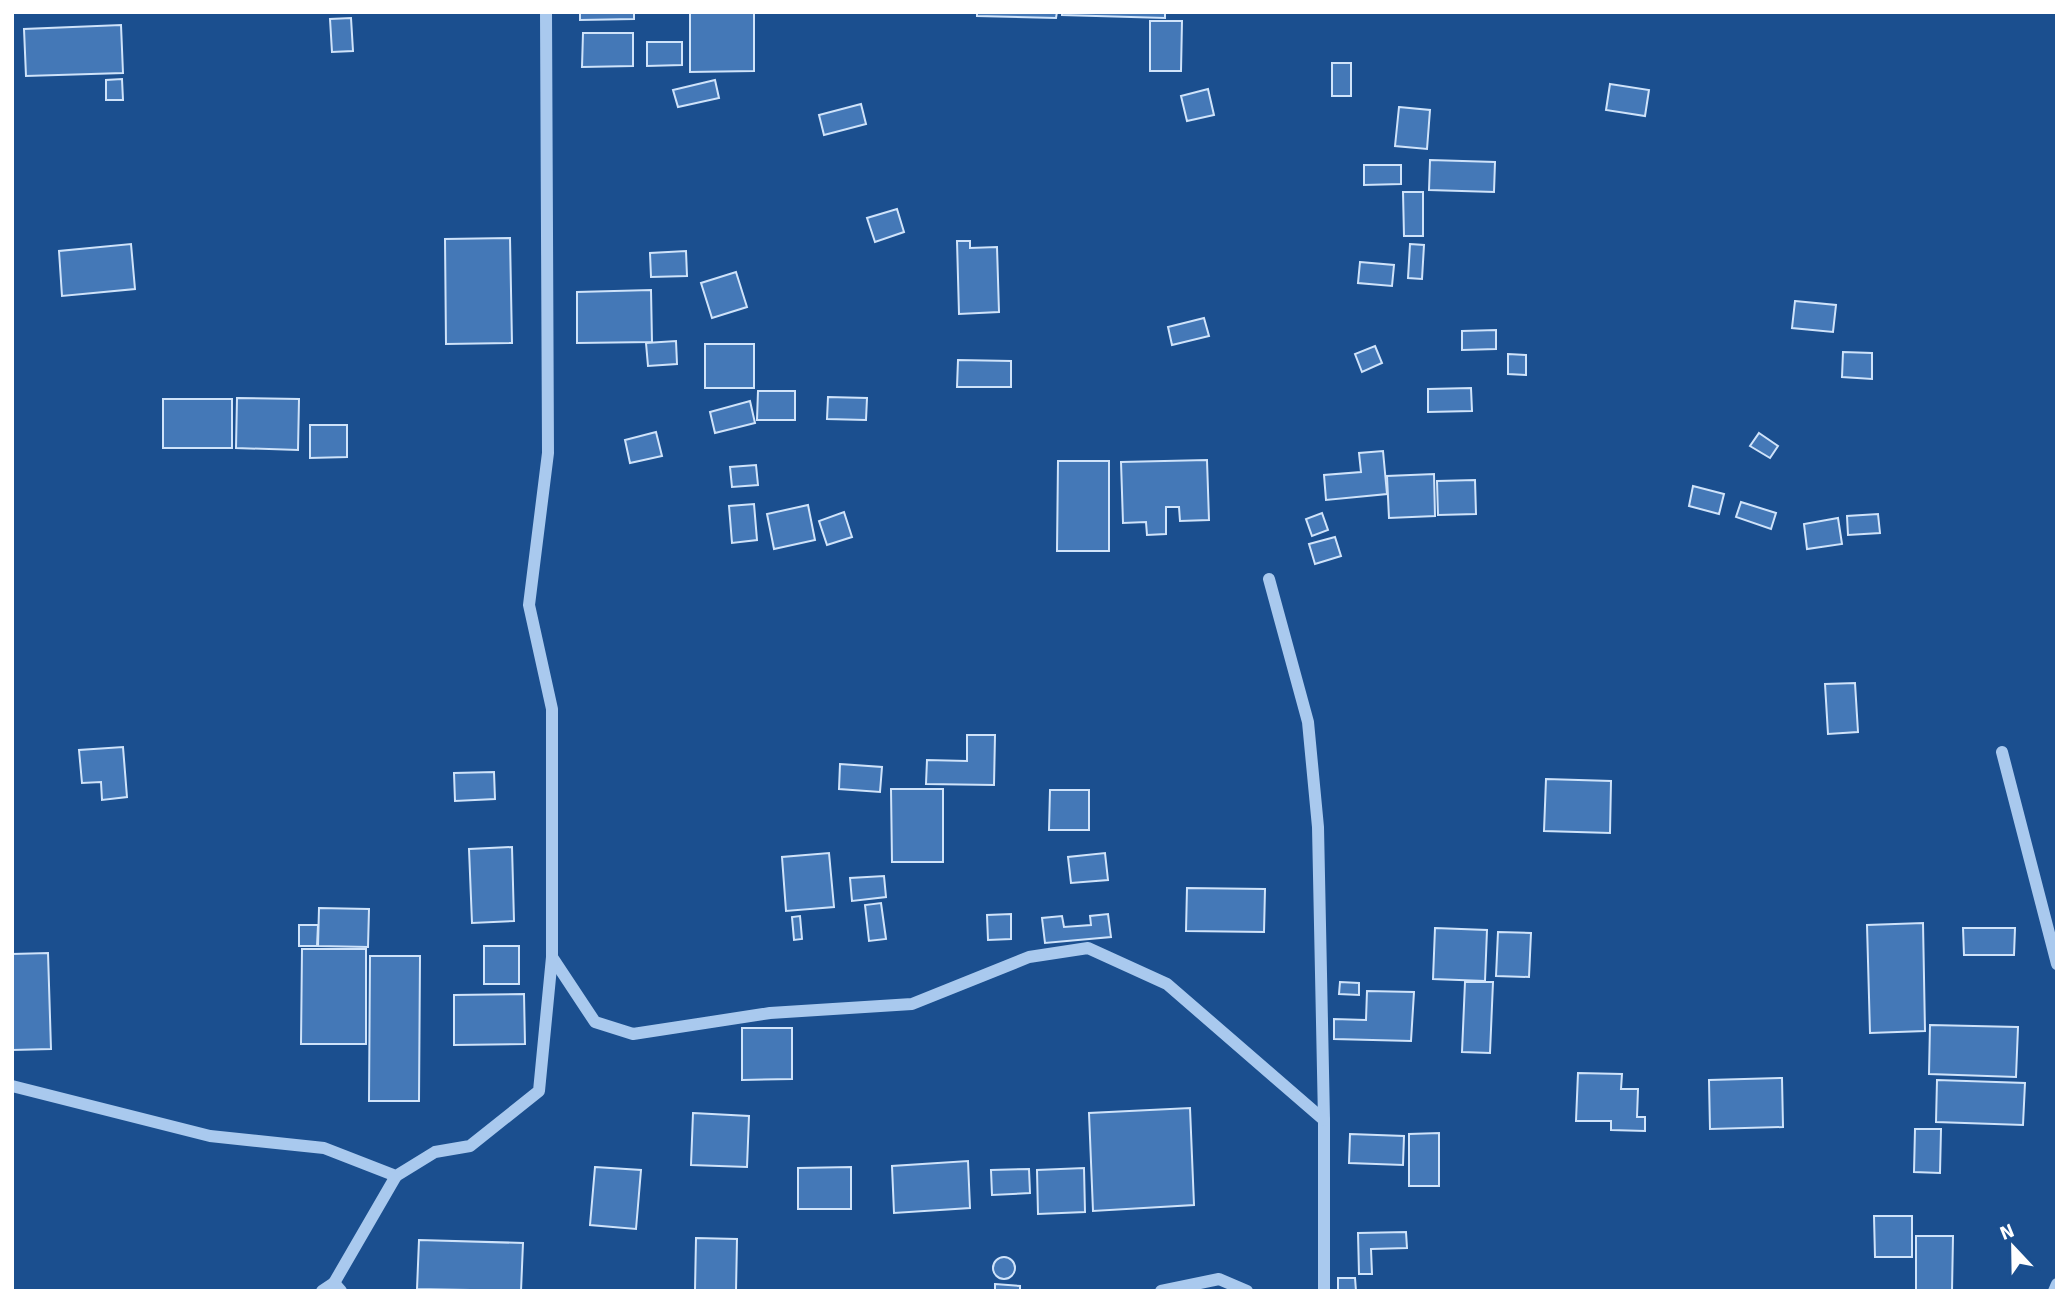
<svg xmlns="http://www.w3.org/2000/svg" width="2069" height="1303" font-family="Signika,sans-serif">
	<rect width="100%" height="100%" fill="#1b4f8f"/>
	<g fill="#4478b7" stroke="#cfe3fa" stroke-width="2">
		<polygon points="580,12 634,12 634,19 580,20"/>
		<polygon points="690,12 754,12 754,71 690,72"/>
		<polygon points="977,12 1057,12 1056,18 977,16"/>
		<polygon points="1062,12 1165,12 1165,18 1062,15"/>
		<polygon points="351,18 353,51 332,52 330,19"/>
		<polygon points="1150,21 1182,21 1181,71 1150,71"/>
		<polygon points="121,25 123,73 26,76 24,29"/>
		<polygon points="583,33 633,33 633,66 582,67"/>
		<polygon points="647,42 682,42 682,65 647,66"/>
		<rect x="1332" y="63" width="19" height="33"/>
		<polygon points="122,79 123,100 106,100 106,80"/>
		<polygon points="715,80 719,98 678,107 673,90"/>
		<polygon points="1610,84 1649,90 1645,116 1606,110"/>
		<polygon points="1208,89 1214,115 1187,121 1181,96"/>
		<polygon points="861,104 866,124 824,135 819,115"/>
		<polygon points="1399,107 1430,110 1427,149 1395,146"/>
		<polygon points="1430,160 1495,162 1494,192 1429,190"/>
		<polygon points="1364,165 1401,165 1401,184 1364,185"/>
		<polygon points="1403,192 1423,192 1423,236 1404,236"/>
		<polygon points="897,209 904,232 875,242 867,218"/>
		<polygon points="510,238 512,343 446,344 445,239"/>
		<polygon points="957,241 970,241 970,248 997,247 999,312 959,314"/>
		<polygon points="131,244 135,289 62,296 59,251"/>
		<polygon points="1410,244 1424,245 1422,279 1408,278"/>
		<polygon points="686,251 687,276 651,277 650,253"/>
		<polygon points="1360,262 1394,265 1392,286 1358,283"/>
		<polygon points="736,272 747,307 712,318 701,283"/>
		<polygon points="651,290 652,342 577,343 577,292"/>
		<polygon points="1795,301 1836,305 1833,332 1792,328"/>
		<polygon points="1204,318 1209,336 1172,345 1168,327"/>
		<polygon points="1496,330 1496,349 1462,350 1462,331"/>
		<polygon points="676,341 677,364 648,366 646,343"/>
		<rect x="705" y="344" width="49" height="44"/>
		<polygon points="1375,346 1382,363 1362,372 1355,354"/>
		<polygon points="1843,352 1872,353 1872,379 1842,377"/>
		<polygon points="1508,354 1526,355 1526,375 1508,374"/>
		<polygon points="958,360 1011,361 1011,387 957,387"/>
		<polygon points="1471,388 1472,411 1428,412 1428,389"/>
		<polygon points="758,391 795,391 795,420 757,420"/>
		<polygon points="828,397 867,398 866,420 827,419"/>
		<polygon points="237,398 299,399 298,450 236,448"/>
		<rect x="163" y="399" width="69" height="49"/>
		<polygon points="750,401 755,423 715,433 710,412"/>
		<polygon points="310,425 347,425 347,457 310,458"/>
		<polygon points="656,432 662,456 630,463 625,440"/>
		<polygon points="1759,433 1778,446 1770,458 1750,446"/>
		<polygon points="1383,451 1387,494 1326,500 1324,475 1361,472 1359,453"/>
		<polygon points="1207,460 1209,520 1180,521 1179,507 1166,507 1166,534 1147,535 1146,522 1123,523 1121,462"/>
		<polygon points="1058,461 1109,461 1109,551 1057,551"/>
		<polygon points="756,465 758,485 732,487 730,467"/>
		<polygon points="1434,474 1435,516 1389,518 1387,476"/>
		<polygon points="1475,480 1476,514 1438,515 1437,481"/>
		<polygon points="1693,486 1724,494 1719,514 1689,506"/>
		<polygon points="1741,502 1776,513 1771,529 1736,517"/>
		<polygon points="754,504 757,540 732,543 729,506"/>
		<polygon points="808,505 815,540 774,549 767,514"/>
		<polygon points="844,512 852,537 827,545 819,521"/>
		<polygon points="1322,513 1328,530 1312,536 1306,519"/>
		<polygon points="1878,514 1880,533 1848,535 1847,516"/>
		<polygon points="1838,518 1842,544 1807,549 1804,524"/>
		<polygon points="1335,537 1341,556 1315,564 1309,544"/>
		<polygon points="1855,683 1858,732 1828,734 1825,684"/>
		<polygon points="967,735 995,735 994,785 926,784 927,760 967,761"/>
		<polygon points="123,747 127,797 102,800 101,782 82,783 79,750"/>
		<polygon points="840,764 882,767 880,792 839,789"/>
		<polygon points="494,772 495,799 455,801 454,773"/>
		<polygon points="1546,779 1611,781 1610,833 1544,831"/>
		<polygon points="891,789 943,789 943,862 892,862"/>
		<polygon points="1050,790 1089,790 1089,830 1049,830"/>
		<polygon points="512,847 514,921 472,923 469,849"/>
		<polygon points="829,853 834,907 786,911 782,857"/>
		<polygon points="1105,853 1108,880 1071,883 1068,857"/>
		<polygon points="884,876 886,897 852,901 850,878"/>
		<polygon points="1187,888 1265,889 1264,932 1186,931"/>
		<polygon points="881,903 886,939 869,941 865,905"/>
		<polygon points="319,908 369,909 368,947 318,946"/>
		<polygon points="1011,914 1011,939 988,940 987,915"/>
		<polygon points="1108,914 1111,937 1045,943 1042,918 1062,916 1064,927 1091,925 1090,916"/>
		<polygon points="800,916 802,939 794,940 792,917"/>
		<polygon points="1923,923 1925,1031 1870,1033 1867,925"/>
		<polygon points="299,925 318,925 317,946 299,946"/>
		<polygon points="1435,928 1487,930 1485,981 1433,979"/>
		<polygon points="1963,928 2015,928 2014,955 1964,955"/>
		<polygon points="1498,932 1531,933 1529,977 1496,976"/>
		<rect x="484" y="946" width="35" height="38"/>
		<polygon points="302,949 366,949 366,1044 301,1044"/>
		<polygon points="48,953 51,1049 12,1050 12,954"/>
		<polygon points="370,956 420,956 419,1101 369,1101"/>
		<polygon points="1340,982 1359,983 1359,995 1339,994"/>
		<polygon points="1465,982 1493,982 1490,1053 1462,1052"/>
		<polygon points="1367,991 1414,992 1411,1041 1334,1039 1334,1019 1366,1020"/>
		<polygon points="524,994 525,1044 454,1045 454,995"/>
		<polygon points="1930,1025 2018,1027 2016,1077 1929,1074"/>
		<polygon points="742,1028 792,1028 792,1079 742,1080"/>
		<polygon points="1578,1073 1622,1074 1621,1089 1638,1089 1637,1117 1645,1117 1645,1131 1611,1130 1611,1121 1576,1121"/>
		<polygon points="1782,1078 1783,1127 1710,1129 1709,1080"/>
		<polygon points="1937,1080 2025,1083 2023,1125 1936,1122"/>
		<polygon points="1190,1108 1194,1205 1093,1211 1089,1113"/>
		<polygon points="693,1113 749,1116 747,1167 691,1165"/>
		<polygon points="1915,1129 1941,1129 1940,1173 1914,1172"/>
		<polygon points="1439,1133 1439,1186 1409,1186 1409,1134"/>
		<polygon points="1350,1134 1404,1136 1403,1165 1349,1163"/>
		<polygon points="968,1161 970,1208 894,1213 892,1166"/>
		<polygon points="595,1167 641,1170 636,1229 590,1225"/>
		<polygon points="851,1167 851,1209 798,1209 798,1168"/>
		<polygon points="1084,1168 1085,1212 1038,1214 1037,1170"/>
		<polygon points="1029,1169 1030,1193 992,1195 991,1170"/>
		<polygon points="1874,1216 1912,1216 1912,1257 1875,1257"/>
		<polygon points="1406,1232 1407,1248 1371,1249 1372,1274 1359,1274 1358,1233"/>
		<polygon points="1916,1236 1953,1236 1952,1291 1916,1291"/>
		<polygon points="696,1238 737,1239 736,1291 695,1290"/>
		<polygon points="419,1240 523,1243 521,1291 417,1289"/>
		<circle cx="1004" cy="1268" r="11"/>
		<polygon points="1338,1278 1355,1278 1356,1291 1338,1291"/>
		<polygon points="995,1284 1020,1286 1020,1291 995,1291"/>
	</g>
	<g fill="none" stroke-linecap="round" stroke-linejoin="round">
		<g stroke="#a9c9ee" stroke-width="12">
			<polyline points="1269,579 1308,722 1318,827 1324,1120 1324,1291"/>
			<polyline points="2002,752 2057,964"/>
			<polyline points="552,957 595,1022 633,1034 770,1013 912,1004 1029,957 1088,948 1167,984 1324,1120"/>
			<polyline points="12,1086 210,1136 324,1148 396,1176 435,1152 470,1146 539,1091 552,957 552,709 529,605 548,453 546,12"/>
			<polyline points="334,1283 396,1176"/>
			<polyline points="322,1291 334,1283 341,1291"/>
			<polyline points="1161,1291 1219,1279 1247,1291"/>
			<polyline points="2054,1291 2057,1284"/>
		</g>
	</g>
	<rect width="2069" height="1303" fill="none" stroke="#ffffff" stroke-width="28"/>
	<g transform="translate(2013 1247) rotate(338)" stroke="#1b4f8f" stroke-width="5" paint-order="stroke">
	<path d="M0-5L12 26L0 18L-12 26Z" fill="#ffffff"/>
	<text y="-10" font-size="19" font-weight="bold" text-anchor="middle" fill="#ffffff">N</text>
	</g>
</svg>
